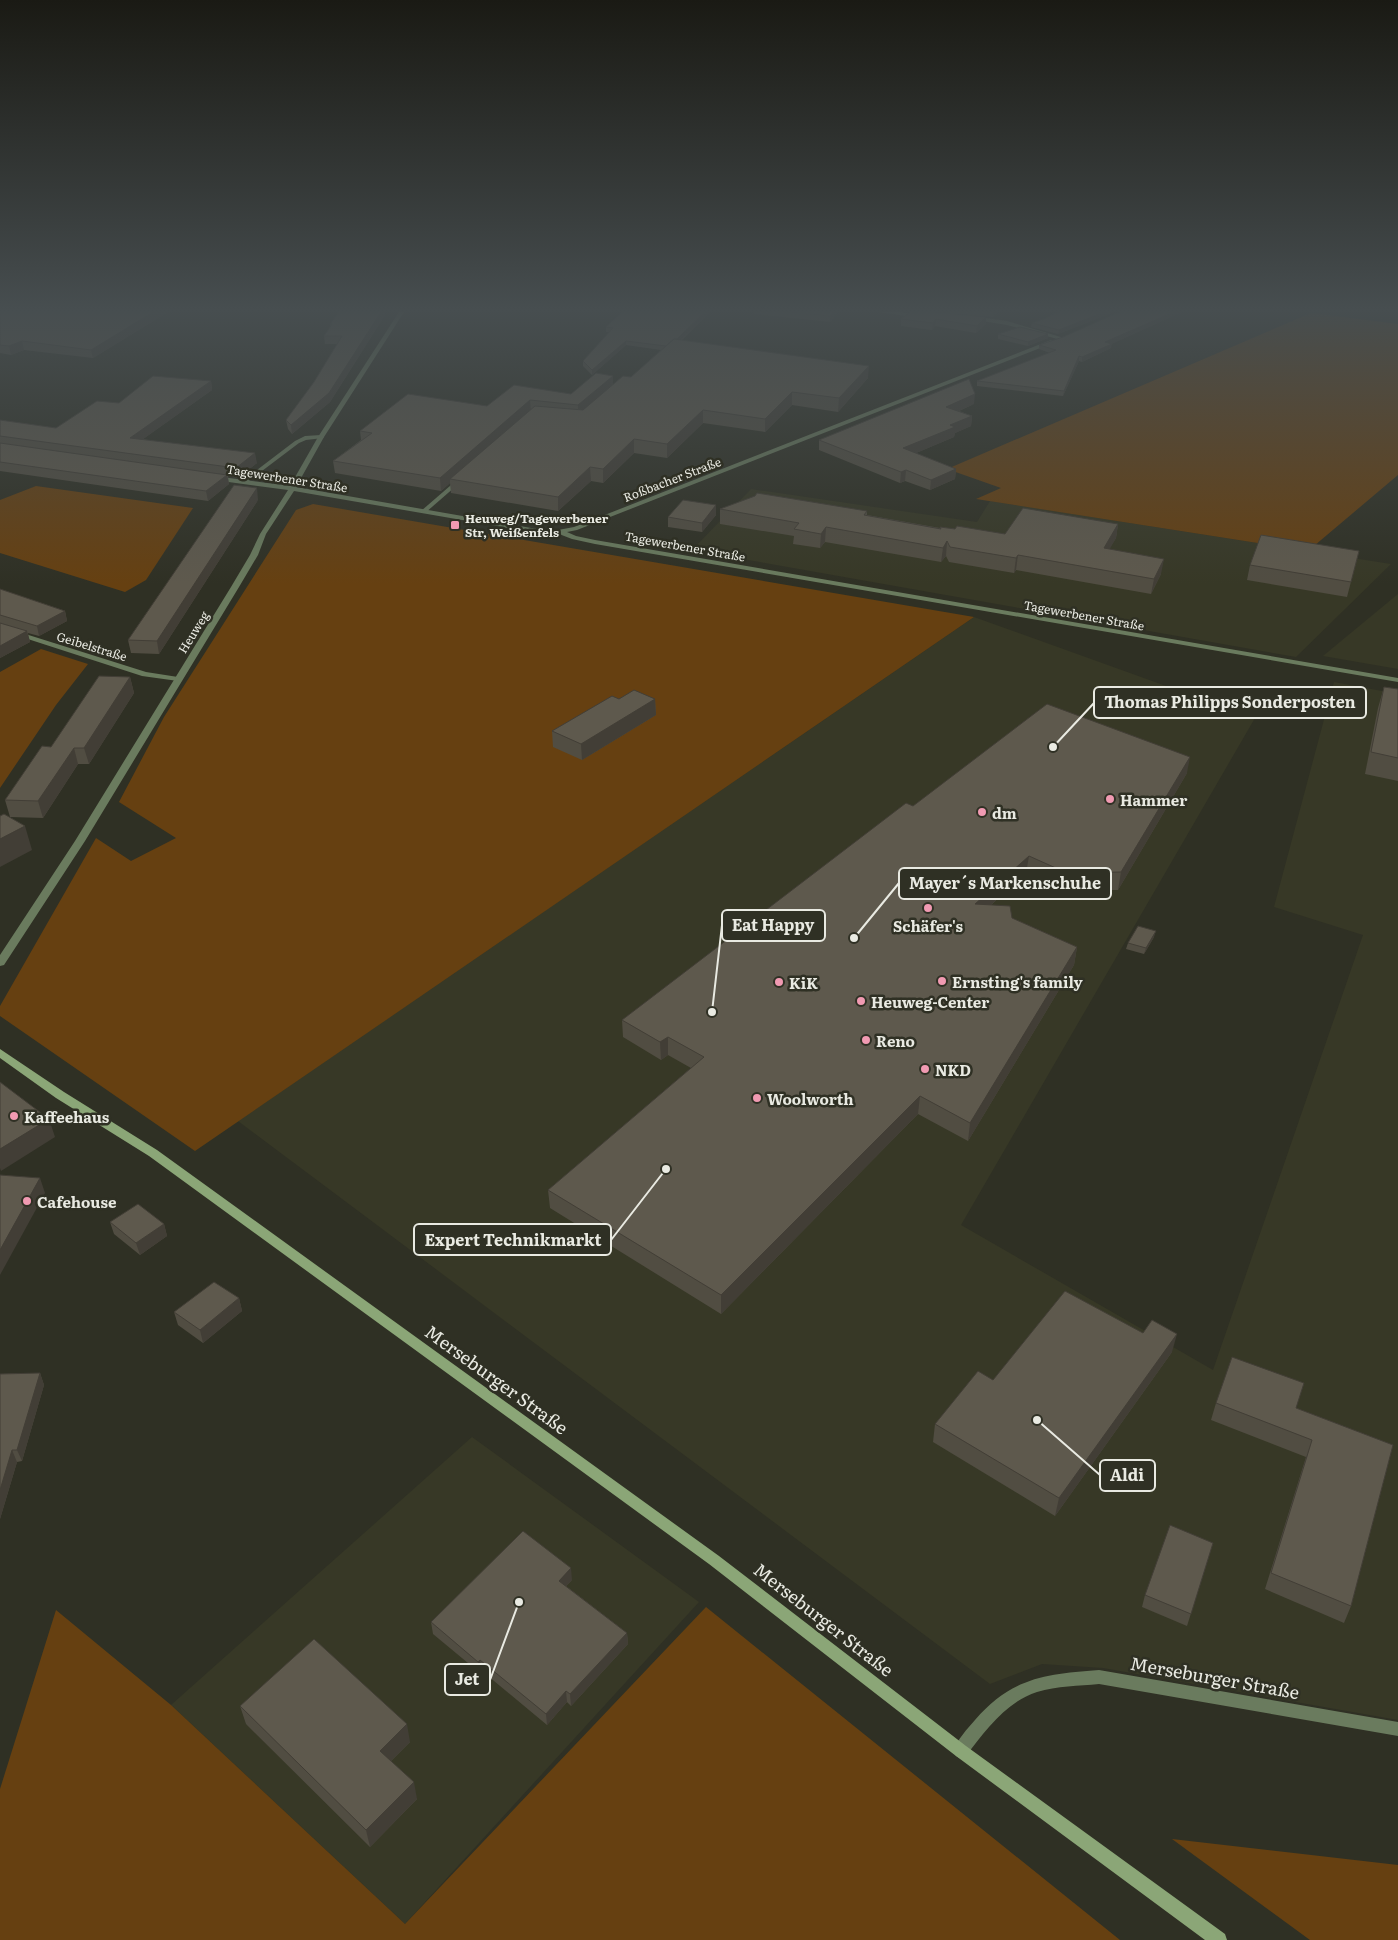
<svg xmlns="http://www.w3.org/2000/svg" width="1398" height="1940" font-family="Literata,serif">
	<rect width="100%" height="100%" fill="#2f3024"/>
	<g fill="#373826">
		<polygon points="751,489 977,522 990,501 1391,564 1296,657 692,550"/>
		<polygon points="1398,594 1398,669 1323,656"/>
		<polygon points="974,617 1255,718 961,1225 1213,1370 1363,935 1274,907 1334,682 1398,694 1398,1720 1103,1668 1042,1664 990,1684 238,1121"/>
		<polygon points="472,1437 699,1602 405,1924 171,1705"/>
	</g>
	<g fill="#664011">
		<polygon points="1311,313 1398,324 1398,475 1308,551 976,499 1001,488 947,469"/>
		<polygon points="36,486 193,508 146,580 125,592 0,553 0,500"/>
		<polygon points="313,504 974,617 195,1151 0,1016 0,1006 96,838 131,861 176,838 119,802 164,717 296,510"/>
		<polygon points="41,649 88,664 56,705 0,788 0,672"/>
		<polygon points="706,1607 1120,1940 0,1940 0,1789 56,1610 171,1705 405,1924"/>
		<polygon points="1172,1839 1398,1865 1398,1940 1310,1940"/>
	</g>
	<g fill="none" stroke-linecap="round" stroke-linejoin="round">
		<g fill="#6a7b5e" fill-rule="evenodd">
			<polygon points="878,312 900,312 923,316 920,318"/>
			<polygon points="972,316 1007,321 1064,338 1061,340 1007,325 970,319 970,317"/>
			<polygon points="321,435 324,437 323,438 306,440 299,443 246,483 241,482 295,441 305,436"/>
			<polygon points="458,479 463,480 425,513 421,513 421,511"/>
			<polygon points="0,626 146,672 178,677 182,679 178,681 142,676 0,630"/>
			<path d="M1099,1670L1398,1722V1736L1099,1684C1079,1686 1057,1686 1037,1692C1006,1702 985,1731 966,1756L961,1759L956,1756L953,1751C958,1739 967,1729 975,1720C1012,1677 1047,1674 1099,1670Z"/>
		</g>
		<polygon fill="#6a7b5e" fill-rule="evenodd" points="399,312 404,312 324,437 296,487 537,529 558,530 574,527 1051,340 1054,342 1053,343 577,530 567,532 576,536 595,540 1398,678 1398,682 595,544 572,539 559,534 537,533 294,491 266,534 258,555 239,587 85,841 4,965 0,966 0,955 75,841 231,587 250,555 260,534 288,490 214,480 211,478 214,476 290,486 318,437"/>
		<polygon fill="#8ba677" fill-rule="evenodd" points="0,1049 64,1092 157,1150 719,1556 966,1746 1225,1934 1227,1940 1205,1940 956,1756 709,1564 149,1156 56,1098 0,1058"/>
	</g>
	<g fill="#514d42">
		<polygon points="0,312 168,312 93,358 24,350 11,355 0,353"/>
		<polygon points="622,312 710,312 682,340 868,378 838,412 792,405 765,432 703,423 667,458 634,453 603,483 591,481 558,511 451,493 450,483 441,491 335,473 333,461 361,440 360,431 487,406 571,394 613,376 613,385 631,377 661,350 626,345 592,375 583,366 583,361 609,332 606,332 606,327"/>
		<polygon points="754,312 838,312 830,322 754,314"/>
		<polygon points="910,312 986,324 976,333 935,326 932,330 901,326 901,319"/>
		<polygon points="934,312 998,312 993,317"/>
		<polygon points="1114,312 1058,334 1031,327 1032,323 1046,318"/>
		<polygon points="1182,312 1111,344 1111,348 1082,362 1079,361 1063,396 977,386 977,381 1050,353 1039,349 1039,345"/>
		<polygon points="385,315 330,402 292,434 288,429 286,420 314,382 337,344 325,344 324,336 330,327 330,324"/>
		<polygon points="998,334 1048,338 1028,346 998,339"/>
		<polygon points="211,381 212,390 143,439 257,463 238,478 228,476 229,484 208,501 0,471 0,420 56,428 119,403"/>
		<polygon points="974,404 959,411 972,416 971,426 955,433 954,437 916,453 956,469 955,479 930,490 905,481 900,483 819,450 819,440"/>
		<polygon points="258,500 159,654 131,653 128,640"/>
		<polygon points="720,509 867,511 867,515 940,528 940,527 955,529 1005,534 1118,524 1116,538 1109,549 1161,574 1151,594 1016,570 1014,573 949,562 946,556 941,562 825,542 820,548 793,544 794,536 720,524"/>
		<polygon points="716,515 702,532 668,527 668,517"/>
		<polygon points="1359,551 1347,597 1247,580 1250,565"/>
		<polygon points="0,589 65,611 67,621 39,636 28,633 30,642 0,658"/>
		<polygon points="130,677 134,693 89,764 78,764 43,818 10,817 5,800 51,747"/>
		<polygon points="1384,687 1398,689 1398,781 1365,774 1378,708"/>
		<polygon points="655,699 656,715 582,760 553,747 552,731"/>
		<polygon points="1187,773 1118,890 1064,890 1026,873 991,905 1012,918 1077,947 1074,965 968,1141 918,1114 721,1314 550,1208 548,1190 691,1068 668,1055 661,1060 623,1037 622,1020 913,806"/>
		<polygon points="1154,937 1144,954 1126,949 1128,943"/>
		<polygon points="110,1222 164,1224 167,1236 140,1255 114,1234"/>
		<polygon points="239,1298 242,1311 203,1343 178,1325 174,1312"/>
		<polygon points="1172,1352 1055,1516 933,1442 935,1424"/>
		<polygon points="40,1373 44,1385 22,1461 17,1462 0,1519 0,1374"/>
		<polygon points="1216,1403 1296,1408 1393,1445 1351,1606 1344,1623 1265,1589 1306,1457 1211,1420"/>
		<polygon points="1213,1543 1187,1626 1142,1607 1145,1595"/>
		<polygon points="572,1580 566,1586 627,1633 628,1644 571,1706 567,1702 547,1725 482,1671 480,1673 433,1634 431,1622"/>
		<polygon points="240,1706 410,1742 391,1761 417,1799 370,1847 246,1724"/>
	</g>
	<g fill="#423e36">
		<polygon points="153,312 168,312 93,358 91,350"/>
		<polygon points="381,312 385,312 385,315 330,402 292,434 291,425"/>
		<polygon points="705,312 710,312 669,351 669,347"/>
		<polygon points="833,312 838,312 830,322 830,316"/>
		<polygon points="993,312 998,312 993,317"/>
		<polygon points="1104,312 1114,312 1058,334 1059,330"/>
		<polygon points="1174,312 1182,312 1105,347 1105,342"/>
		<polygon points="986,317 986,324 976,333 977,326"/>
		<polygon points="936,319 935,326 932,330 933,323"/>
		<polygon points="1048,334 1048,338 1028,346 1028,342"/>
		<polygon points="22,341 24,350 11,355 9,346"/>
		<polygon points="626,341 626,345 592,375 592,370"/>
		<polygon points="1112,344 1111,348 1082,362 1082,357"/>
		<polygon points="1079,356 1079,361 1063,396 1064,391"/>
		<polygon points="869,366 868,378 838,412 839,398"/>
		<polygon points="613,376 613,388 578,417 578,405"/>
		<polygon points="211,381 212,390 132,447 130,438"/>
		<polygon points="792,392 792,405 765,432 765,419"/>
		<polygon points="975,394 974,404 945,417 946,407"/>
		<polygon points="530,400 531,413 450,479 450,483 441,491 440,478"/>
		<polygon points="703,410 703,423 667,458 667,444"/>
		<polygon points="972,416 971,426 955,433 954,437 902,459 903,448 950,425"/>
		<polygon points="634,439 634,453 603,483 603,469"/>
		<polygon points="255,453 257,463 238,478 236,468"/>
		<polygon points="590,467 591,481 558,511 558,497"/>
		<polygon points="956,469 955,479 930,490 931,480"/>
		<polygon points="906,470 905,481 900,483 901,472"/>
		<polygon points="227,475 229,484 208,501 206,491"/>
		<polygon points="257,488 258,500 159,654 157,641"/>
		<polygon points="716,505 716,515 702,532 702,523"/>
		<polygon points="1118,524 1116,538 1102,563 1104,548"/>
		<polygon points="826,527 825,542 820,548 821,534"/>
		<polygon points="947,541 946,556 941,562 943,548"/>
		<polygon points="1018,555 1016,570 1014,573 1016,558"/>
		<polygon points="1164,559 1161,574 1151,594 1154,579"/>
		<polygon points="65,611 67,621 39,636 37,626"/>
		<polygon points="27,631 30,642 0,658 0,646"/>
		<polygon points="130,677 134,693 89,764 84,748"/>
		<polygon points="655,699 656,715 582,760 581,744"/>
		<polygon points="74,748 78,764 43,818 38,801"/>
		<polygon points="1190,757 1187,773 1118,890 1121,872"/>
		<polygon points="25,826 32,850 0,867 0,839"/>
		<polygon points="1029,856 1026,873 973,921 975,904"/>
		<polygon points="1156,931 1154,937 1144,954 1146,948"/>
		<polygon points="1077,947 1074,965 968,1141 970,1123"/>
		<polygon points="668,1037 668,1055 661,1060 660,1042"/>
		<polygon points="920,1096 918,1114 721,1314 721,1295"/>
		<polygon points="49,1119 55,1137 1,1171 0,1168 0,1149"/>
		<polygon points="40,1178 45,1193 0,1275 0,1250"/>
		<polygon points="164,1224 167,1236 140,1255 136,1243"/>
		<polygon points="239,1298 242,1311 203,1343 200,1330"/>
		<polygon points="1177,1334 1172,1352 1055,1516 1059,1498"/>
		<polygon points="40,1373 44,1385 22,1461 17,1450"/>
		<polygon points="12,1450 17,1462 0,1519 0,1490"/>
		<polygon points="571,1568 572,1580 560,1592 559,1581"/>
		<polygon points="627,1633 628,1644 571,1706 570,1694"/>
		<polygon points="480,1660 482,1671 480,1673 478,1662"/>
		<polygon points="566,1691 567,1702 547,1725 546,1714"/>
		<polygon points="407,1724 410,1742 384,1768 380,1751"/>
		<polygon points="414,1782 417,1799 370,1847 366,1830"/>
	</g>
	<g fill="#5e594d" stroke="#423e36">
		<polygon points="0,312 153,312 91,350 22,341 9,346 0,345"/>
		<polygon points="339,312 381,312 329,393 291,425 286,420 314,382 342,336 324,336 332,324 330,324"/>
		<polygon points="622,312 705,312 677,339 674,339 666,346 626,341 592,370 583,361 613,328 606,327"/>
		<polygon points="790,312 833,312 830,316"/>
		<polygon points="910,312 934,312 986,317 977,326 936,319 933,323 901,319"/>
		<polygon points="1057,312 1104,312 1059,330 1032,323 1046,318"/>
		<polygon points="1119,312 1174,312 1105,342 1112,344 1082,357 1079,356 1064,391 977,381 1056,350 1039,345 1063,337"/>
		<polygon points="1020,327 1048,334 1028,342 998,334"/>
		<polygon points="674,339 869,366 839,398 792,392 765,419 703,410 667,444 634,439 603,469 590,467 558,497 450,479 535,406 583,410 623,376 631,377"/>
		<polygon points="596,373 613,376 578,405 530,400 440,478 333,461 372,433 360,431 408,394 487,406 514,385 571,394"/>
		<polygon points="153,376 211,381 130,438 255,453 236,468 0,436 0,420 56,428 97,401 119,403"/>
		<polygon points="969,379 975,394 946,407 972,416 950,425 955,427 903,448 956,469 931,480 906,470 901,472 819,440"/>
		<polygon points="0,443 227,475 206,491 0,462"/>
		<polygon points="234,485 257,488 157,641 128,640"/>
		<polygon points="757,493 867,511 864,515 941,529 940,527 955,529 957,526 1005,534 1023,508 1118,524 1104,548 1164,559 1154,579 1018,555 1016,558 950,547 947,541 943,548 826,527 821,534 794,529 799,523 720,509 755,496"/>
		<polygon points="683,500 716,505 702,523 668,517"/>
		<polygon points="1261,535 1359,551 1351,582 1250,565"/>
		<polygon points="0,589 65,611 37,626 0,615"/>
		<polygon points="0,623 27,631 0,646"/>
		<polygon points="99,676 130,677 84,748 74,748 38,801 5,800 42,746 51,747"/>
		<polygon points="1384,687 1398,689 1398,758 1371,752"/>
		<polygon points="634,690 655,699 581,744 552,731 612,696 619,699"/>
		<polygon points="1047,704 1190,757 1121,872 1067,873 1029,856 975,904 1010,906 1012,918 1077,947 970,1123 920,1096 721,1295 548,1190 704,1057 668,1037 660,1042 622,1020 906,803 913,806"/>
		<polygon points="4,814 25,826 0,839 0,816"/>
		<polygon points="1138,926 1156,931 1146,948 1128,943"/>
		<polygon points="0,1082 49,1119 0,1149"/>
		<polygon points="0,1175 40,1178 0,1250"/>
		<polygon points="138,1204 164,1224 136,1243 110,1222"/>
		<polygon points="214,1282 239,1298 200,1330 174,1312"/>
		<polygon points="1065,1291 1143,1333 1152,1320 1177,1334 1059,1498 935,1424 978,1371 993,1380"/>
		<polygon points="1232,1357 1304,1383 1296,1408 1393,1445 1351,1606 1271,1573 1312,1440 1216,1403"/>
		<polygon points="40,1373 17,1450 12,1450 0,1490 0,1374"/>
		<polygon points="1170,1525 1213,1543 1191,1614 1145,1595"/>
		<polygon points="523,1531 571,1568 559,1581 627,1633 570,1694 566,1691 546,1714 480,1660 478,1662 431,1622"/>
		<polygon points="314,1639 407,1724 380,1751 414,1782 366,1830 240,1706"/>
	</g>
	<linearGradient id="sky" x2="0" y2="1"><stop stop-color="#1a1a14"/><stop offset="0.53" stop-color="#474e50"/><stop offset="1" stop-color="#474e50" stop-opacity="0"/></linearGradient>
	<rect width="1398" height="584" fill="url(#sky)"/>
	<g fill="#f19ab2" stroke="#2f3024" stroke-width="2">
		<rect x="450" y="520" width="10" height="10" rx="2.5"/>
		<circle cx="1110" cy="799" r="5"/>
		<circle cx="982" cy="812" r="5"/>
		<circle cx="928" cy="908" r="5"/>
		<circle cx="942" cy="981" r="5"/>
		<circle cx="779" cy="982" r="5"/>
		<circle cx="861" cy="1001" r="5"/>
		<circle cx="866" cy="1040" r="5"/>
		<circle cx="925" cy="1069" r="5"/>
		<circle cx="757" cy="1098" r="5"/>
		<circle cx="14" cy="1116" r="5"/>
		<circle cx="27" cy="1201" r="5"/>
	</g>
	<g text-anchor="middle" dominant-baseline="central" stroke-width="5" stroke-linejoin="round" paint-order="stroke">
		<g font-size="12" fill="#e9eae2" stroke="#2f3024">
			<text transform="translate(287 478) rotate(9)">Tagewerbener Straße</text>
			<text transform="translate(672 479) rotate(-21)">Roßbacher Straße</text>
			<text transform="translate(685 546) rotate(10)">Tagewerbener Straße</text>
			<text transform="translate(1084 615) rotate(10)">Tagewerbener Straße</text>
			<text transform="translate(193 632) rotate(-58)">Heuweg</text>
			<text transform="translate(92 646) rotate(17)">Geibelstraße</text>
		</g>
		<g font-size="12" font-weight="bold" fill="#e9eae2" stroke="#2f3024" text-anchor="start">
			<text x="465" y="518">Heuweg/Tagewerbener<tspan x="465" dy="14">Str, Weißenfels</tspan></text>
		</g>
		<g font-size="15" font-weight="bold" fill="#e9eae2" stroke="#2f3024" text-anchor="start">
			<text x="1120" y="799">Hammer</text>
			<text x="992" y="812">dm</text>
			<text x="928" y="925" text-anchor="middle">Schäfer's</text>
			<text x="952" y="981">Ernsting's family</text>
			<text x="789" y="982">KiK</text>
			<text x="871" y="1001">Heuweg-Center</text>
			<text x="876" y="1040">Reno</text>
			<text x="935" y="1069">NKD</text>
			<text x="767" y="1098">Woolworth</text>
			<text x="24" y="1116">Kaffeehaus</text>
			<text x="37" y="1201">Cafehouse</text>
		</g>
		<g font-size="18" fill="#e9eae2" stroke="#2f3024">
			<text transform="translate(497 1379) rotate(36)">Merseburger Straße</text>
			<text transform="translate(824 1619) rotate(38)">Merseburger Straße</text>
			<text transform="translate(1215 1677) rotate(10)">Merseburger Straße</text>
		</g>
	</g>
	<path fill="none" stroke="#e9eae2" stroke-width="2" d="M1053 747L1094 703M854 938L899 883M712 1012L722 925M666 1169L611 1240M1037 1420L1100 1475M519 1602L490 1680"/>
	<g fill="#e9eae2" stroke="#2f3024" stroke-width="2">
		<circle cx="1053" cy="747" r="5"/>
		<circle cx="854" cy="938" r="5"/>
		<circle cx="712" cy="1012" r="5"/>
		<circle cx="666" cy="1169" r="5"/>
		<circle cx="1037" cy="1420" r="5"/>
		<circle cx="519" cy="1602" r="5"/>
	</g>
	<g fill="#2f3024" stroke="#e9eae2" stroke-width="2">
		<rect x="1094" y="687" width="272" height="31" rx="5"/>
		<rect x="899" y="868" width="212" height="31" rx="5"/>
		<rect x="722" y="910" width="103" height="31" rx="5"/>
		<rect x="414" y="1224" width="197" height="31" rx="5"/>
		<rect x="1100" y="1460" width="55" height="31" rx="5"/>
		<rect x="445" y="1664" width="45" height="31" rx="5"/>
	</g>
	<g font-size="16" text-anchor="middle" font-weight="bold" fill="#e9eae2">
		<text x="1230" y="708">Thomas Philipps Sonderposten</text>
		<text x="1005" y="889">Mayer´s Markenschuhe</text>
		<text x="773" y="931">Eat Happy</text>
		<text x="513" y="1246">Expert Technikmarkt</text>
		<text x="1127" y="1481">Aldi</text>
		<text x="467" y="1685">Jet</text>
	</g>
</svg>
